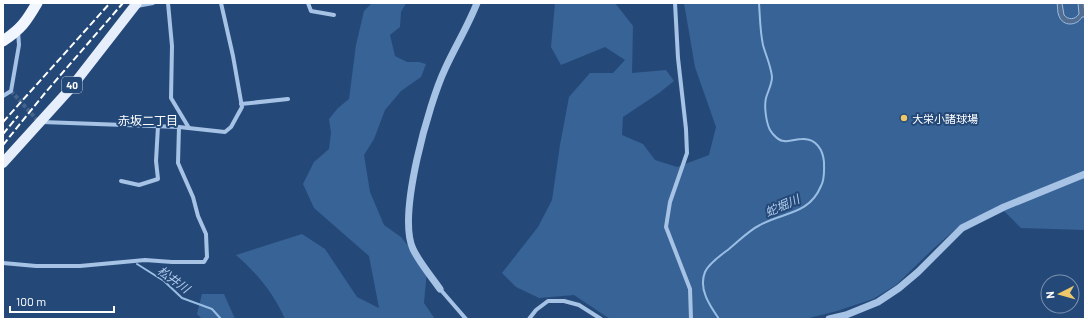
<svg xmlns="http://www.w3.org/2000/svg" width="1088" height="322" font-family="Barlow,'Noto Sans JP',sans-serif">
	<rect width="100%" height="100%" fill="#244978"/>
	<g fill="#386396">
		<path d="M372,3H406L401,12L400,27L390,35L395,56L407,62H419L426,64L421,77L401,91L385,110L374,139L364,155L370,192L384,225L401,237L427,270L424,303L435,319H285C274,294 257,273 236,255L302,234L325,249L357,297L379,308L369,256L314,208L303,184L314,162L329,149L331,133L329,119L338,108L349,99L356,45L364,11Z"/>
		<polygon points="555,3 615,3 633,26 632,73 666,70 674,81 659,93 623,117 622,135 643,144 655,160 677,167 709,155 716,127 695,67 684,3 1085,3 1085,230 1021,228 999,206 958,227 933,249 896,285 873,299 837,311 805,319 610,319 574,295 539,298 516,287 502,273 538,227 552,200 560,145 569,97 590,73 613,73 625,60 605,47 561,65 551,47"/>
		<polygon points="202,294 224,294 235,319 202,319 197,314"/>
	</g>
	<path fill="#526d90" stroke="#9abde4" d="M1057,3H1062L1064,15C1068,20 1075,20 1079,14L1078,3H1084L1085,17H1082C1077,26 1063,27 1059,16C1057,12 1058,7 1057,3Z"/>
	<g fill="none" stroke-linecap="round" stroke-linejoin="round">
		<g stroke="#9abde4" stroke-width="2">
			<polyline points="137,264 164,281 182,298 212,309 221,319"/>
			<path d="M719,319C710,306 698,289 705,272C709,263 721,255 729,249C739,241 748,231 760,225C783,212 809,215 821,186C825,179 824,170 824,162C823,150 816,138 802,139C796,139 790,142 784,141C779,141 773,135 770,130C766,122 764,106 766,98C768,91 772,84 772,77C771,66 766,56 763,45C760,31 760,17 759,3"/>
		</g>
		<polyline stroke="#45648c" stroke-width="4" stroke-dasharray="4 2" stroke-linecap="butt" points="11,91 38,121"/>
		<g stroke="#a6c2e4" stroke-width="4">
			<polyline points="168,3 172,46 171,98 189,128"/>
			<polyline points="308,3 311,11 334,15"/>
			<polyline points="675,3 678,58 686,129 687,153 670,202 666,227 690,289 691,319"/>
			<polyline points="137,6 153,3"/>
			<polyline points="3,96 11,91 19,45 18,31"/>
			<polyline points="241,104 288,99"/>
			<polyline points="42,122 179,127 225,132 231,127 242,107 233,56 221,3"/>
			<polyline points="121,181 139,185 158,179 156,161 158,126"/>
			<polyline points="3,263 36,266 80,266 145,260 172,262 204,262 207,257 206,234 198,216 193,197 178,163 179,127"/>
			<polyline points="440,289 466,319"/>
			<polyline points="529,319 536,310 548,301 564,301 579,305 601,319"/>
		</g>
		<g stroke="#a6c2e4" stroke-width="7">
			<path d="M440,289C431,276 419,262 413,249C397,215 429,103 445,69C455,47 468,26 477,3"/>
			<polyline points="829,319 846,315 878,302 899,288 918,272 962,228 1004,207 1085,174"/>
		</g>
		<polyline stroke="#e6eefc" stroke-width="10" points="3,163 70,89 137,3"/>
		<path stroke="#f2f6fe" stroke-width="11" d="M3,41C21,29 26,22 37,3"/>
		<g stroke="#fff" stroke-width="2" stroke-dasharray="7 3" stroke-linecap="butt">
			<polyline points="3,122 110,3"/>
			<polyline points="3,134 18,116"/>
			<polyline points="3,145 45,93 123,3"/>
		</g>
	</g>
	<circle fill="#edc76a" stroke="#244978" stroke-width="1.5" cx="904" cy="118" r="4"/>
	<g text-anchor="middle" dominant-baseline="central" stroke-width="4" stroke-linejoin="round" paint-order="stroke">
		<rect fill="#244978" stroke="#bdc8d6" stroke-width="1" x="62" y="77" width="20" height="16" rx="3"/>
		<g font-size="10" font-weight="bold" fill="#fff">
			<text x="72" y="85">40</text>
		</g>
		<g font-size="11" fill="#fff" stroke="#244978" text-anchor="start">
			<text x="912" y="118">大栄小諸球場</text>
		</g>
		<g font-size="12" fill="#fff" stroke="#244978">
			<text x="148" y="120">赤坂二丁目</text>
		</g>
		<g font-size="12" font-style="italic" fill="#b1ccec" stroke="#244978">
			<text transform="translate(782 205) rotate(-24)">蛇堀川</text>
			<text transform="translate(174 279) rotate(36)">松井川</text>
		</g>
	</g>
	<rect width="1088" height="322" fill="none" stroke="#ffffff" stroke-width="8"/>
	<g transform="translate(1060 294) rotate(264)"><circle r="19" fill="#244978" stroke="#7c92ae"/>
	<path d="M0-3L7 15L0 10L-7 15Z" fill="#edc76a"/>
	<text y="-6" font-size="11" font-weight="bold" text-anchor="middle" fill="#ffffff">N</text>
	</g>
	<path d="M10 306v6h104v-6" fill="none" stroke="#ffffff" stroke-width="2"/>
	<text x="16" y="306" font-size="12" fill="#ffffff" stroke="#244978" stroke-width="3" paint-order="stroke">100 m</text>
</svg>
